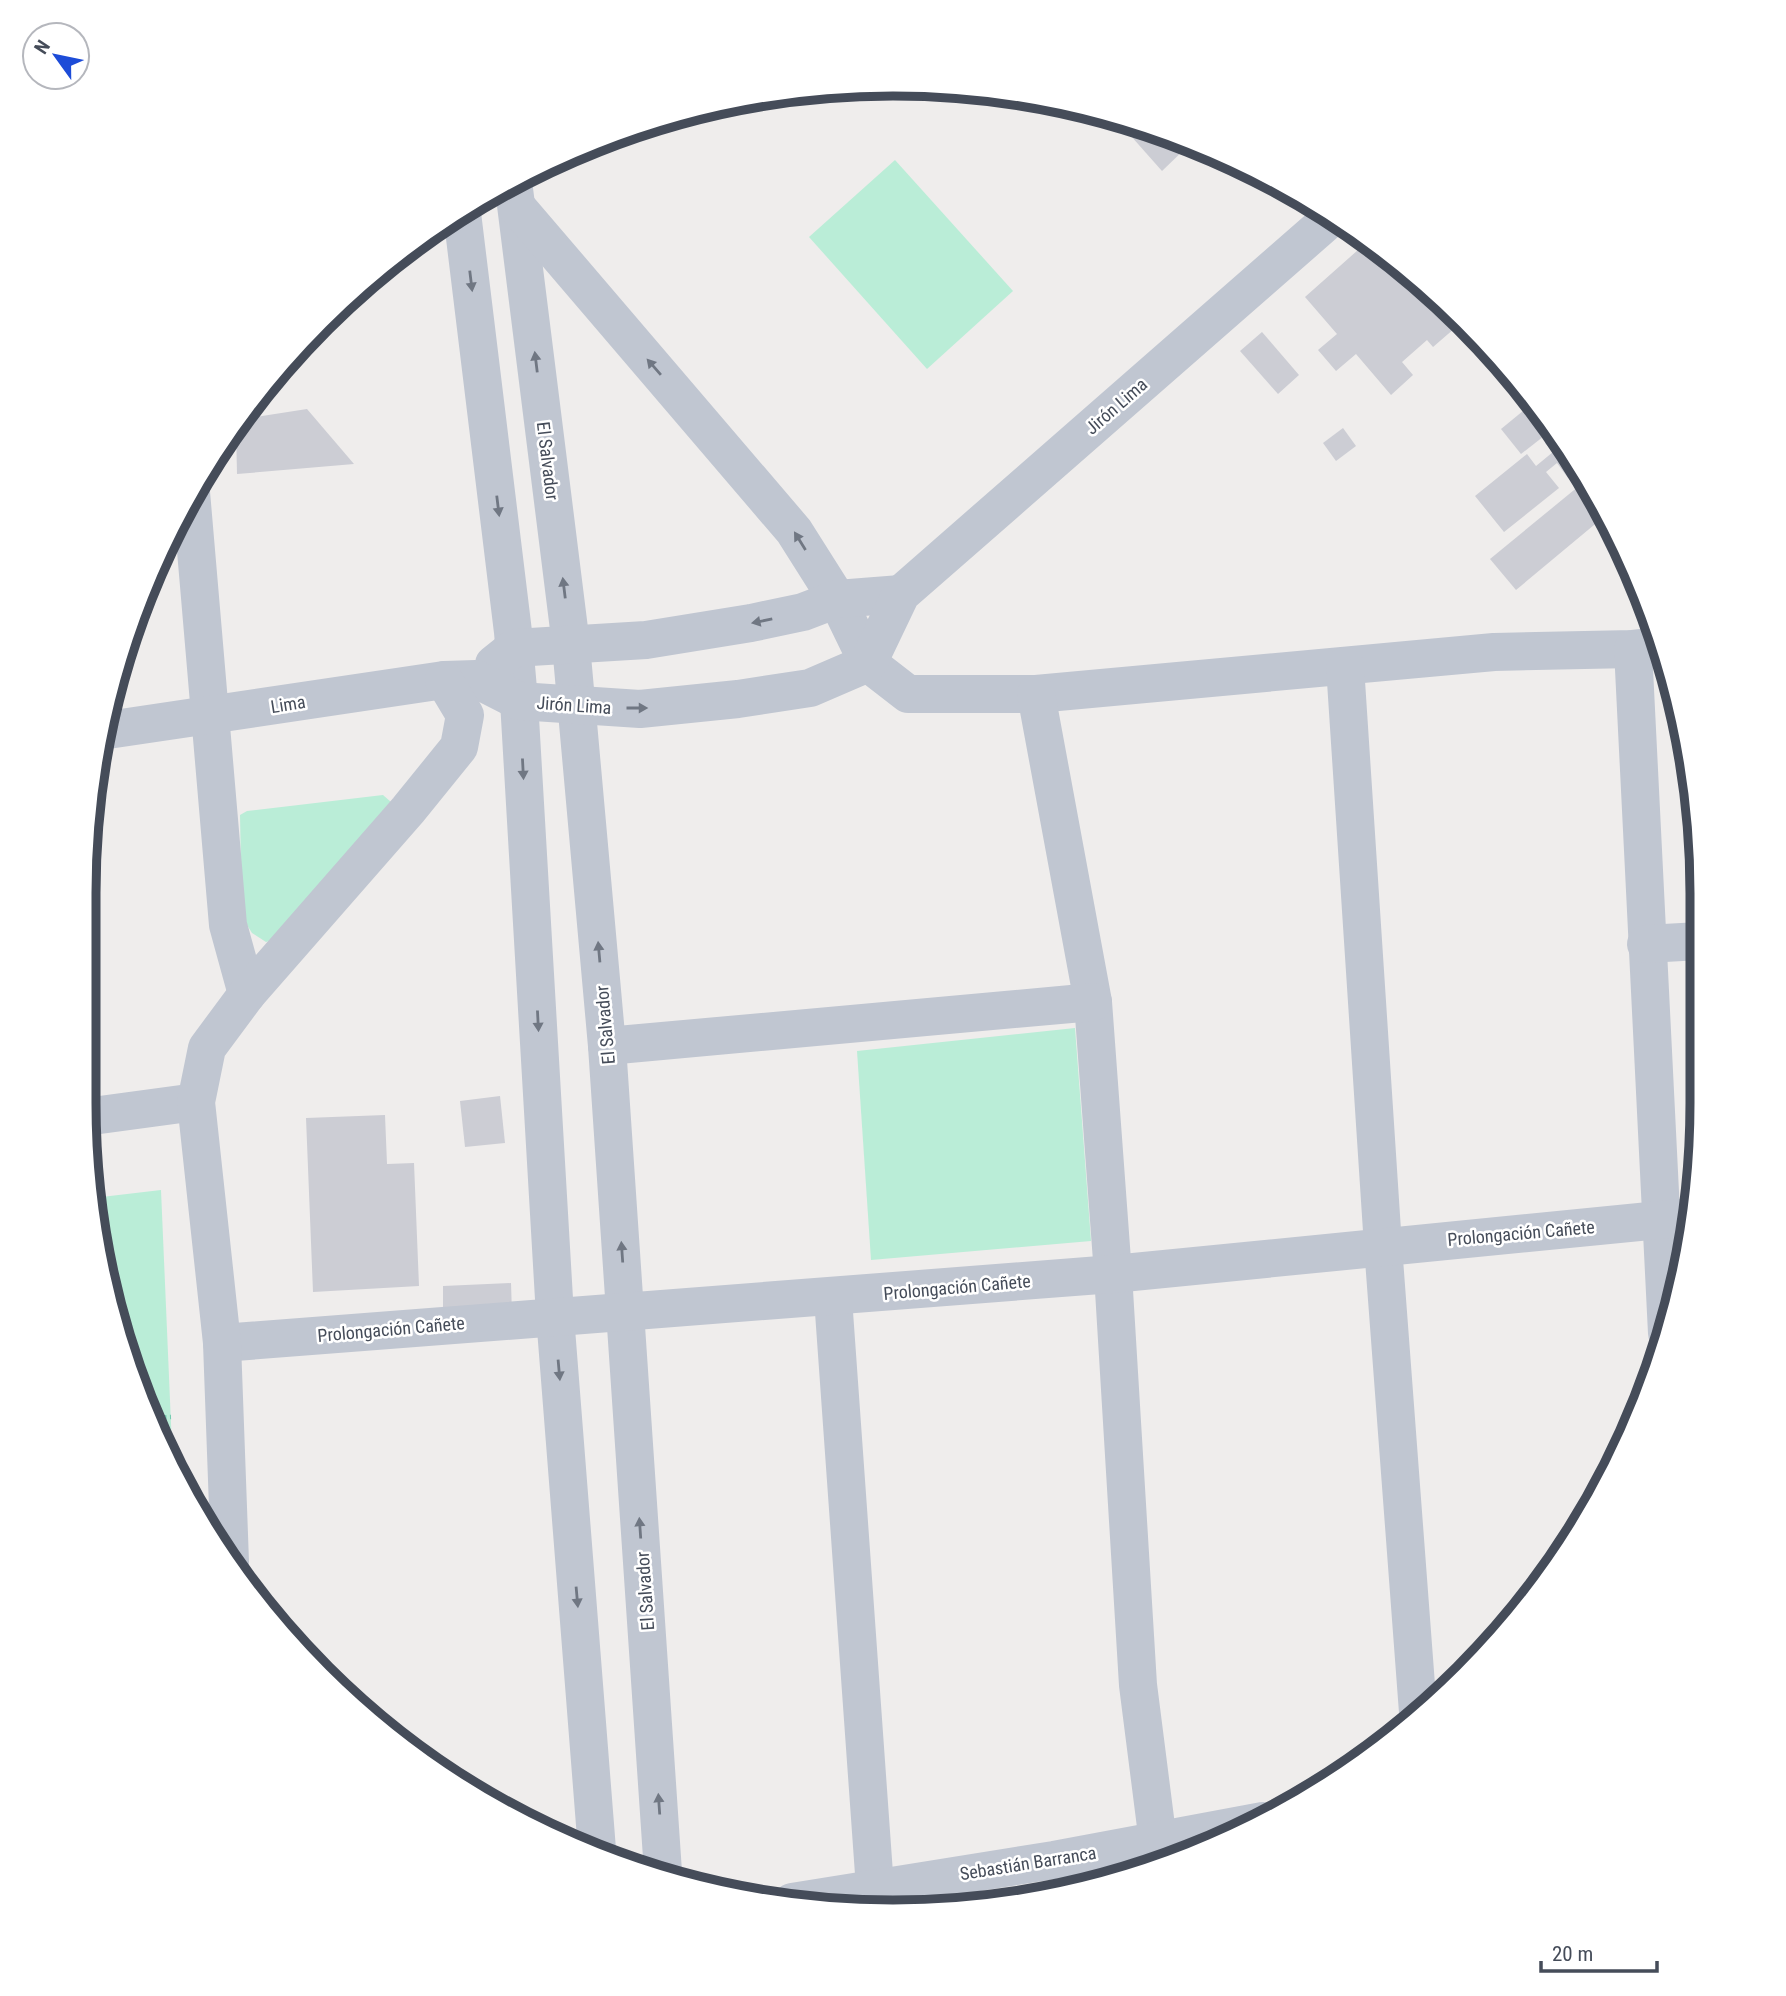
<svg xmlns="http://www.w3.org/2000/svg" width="1786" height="1996" font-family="'Roboto Condensed',sans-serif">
	<rect width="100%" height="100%" fill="#efedec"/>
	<g fill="#baedd7">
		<polygon points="895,160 1013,291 927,369 809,237"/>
		<polygon points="383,795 399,809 282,937 266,942 252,933 242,917 240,815 247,811"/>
		<polygon points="1075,1028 1091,1241 871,1260 857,1051"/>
		<polygon points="161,1190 173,1470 167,1460 100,1261 93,1198"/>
	</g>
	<g fill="#cccdd4">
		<polygon points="1115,118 1153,127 1190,144 1162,171"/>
		<polygon points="1367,242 1404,269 1455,328 1433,347 1427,340 1402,362 1413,375 1391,395 1356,354 1336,371 1318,350 1337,334 1305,297"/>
		<polygon points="1262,332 1299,375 1278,394 1240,351"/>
		<polygon points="1535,401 1553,429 1521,454 1501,429"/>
		<polygon points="307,409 354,464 237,474 236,428 242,419"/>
		<polygon points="1343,428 1356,446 1336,461 1323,443"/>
		<polygon points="1556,435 1578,470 1568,478 1557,463 1546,472 1559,488 1504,532 1475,496 1527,454 1536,466 1553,452 1545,443"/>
		<polygon points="1585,481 1606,515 1516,590 1490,559"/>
		<polygon points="500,1096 505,1143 465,1147 460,1101"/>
		<polygon points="385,1115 387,1164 414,1163 419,1286 313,1292 306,1118"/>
		<polygon points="511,1283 512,1314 443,1316 443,1286"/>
	</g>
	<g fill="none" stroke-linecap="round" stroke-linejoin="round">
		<polyline stroke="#73caaf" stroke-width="4.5" stroke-dasharray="5 3.5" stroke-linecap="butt" points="153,1418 171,1417"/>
		<g stroke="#c0c6d1" stroke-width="38">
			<polyline points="513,181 571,645 607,1046 663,1872"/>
			<polyline points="517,207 794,531 837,599 868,663 908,694 1036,694 1494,652 1633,649 1660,646"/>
			<polyline points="462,213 513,632 519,701 555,1316 597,1850"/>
			<polyline points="191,492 228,925 247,994"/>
			<polyline points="1633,649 1667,1333"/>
			<polyline points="494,664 514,648 646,640 751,623 803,612 837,599 901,594"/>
			<polyline points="1345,666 1383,1246 1418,1712"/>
			<polyline points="1036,694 1093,1002 1113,1274 1138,1685 1158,1842"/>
			<polyline points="101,731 444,680 476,679 519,701 640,709 738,699 810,688 868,663 901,594 1332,217"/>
			<polyline points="1646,944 1700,941"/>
			<polyline points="607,1046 1093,1002"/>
			<polyline points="85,1117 196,1102"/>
			<polyline points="833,1298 875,1888"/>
			<polyline points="222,1343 1113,1274 1690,1217"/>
			<polyline points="230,1562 222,1343 196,1102 207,1048 247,994 408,810 459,747 465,715 444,680"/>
			<polyline points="792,1902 1054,1860 1263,1821"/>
		</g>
	</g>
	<defs><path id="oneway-solid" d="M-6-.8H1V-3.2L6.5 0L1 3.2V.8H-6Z" transform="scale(1.75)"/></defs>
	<g fill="#707783">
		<use href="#oneway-solid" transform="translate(471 281) rotate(83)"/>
		<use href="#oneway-solid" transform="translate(536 362) rotate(-97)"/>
		<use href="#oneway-solid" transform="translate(654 367) rotate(-131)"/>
		<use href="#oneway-solid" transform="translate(498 506) rotate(83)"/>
		<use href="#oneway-solid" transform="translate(800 541) rotate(-122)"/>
		<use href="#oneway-solid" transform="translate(564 588) rotate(-97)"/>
		<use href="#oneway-solid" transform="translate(762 621) rotate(168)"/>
		<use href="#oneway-solid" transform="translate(637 708)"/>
		<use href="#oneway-solid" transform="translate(523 769) rotate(87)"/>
		<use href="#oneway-solid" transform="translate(599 952) rotate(-95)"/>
		<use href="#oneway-solid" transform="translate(538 1021) rotate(87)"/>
		<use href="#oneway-solid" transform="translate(622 1252) rotate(-94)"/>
		<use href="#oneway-solid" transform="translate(559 1370) rotate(85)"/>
		<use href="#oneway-solid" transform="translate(640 1528) rotate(-94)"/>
		<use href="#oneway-solid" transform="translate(577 1597) rotate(85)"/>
		<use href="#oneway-solid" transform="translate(659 1804) rotate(-94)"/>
	</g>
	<g text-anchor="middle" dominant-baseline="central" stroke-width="5" stroke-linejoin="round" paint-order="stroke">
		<g font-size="18" fill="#454c59" stroke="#fff">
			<text transform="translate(1116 406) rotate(-41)">Jirón Lima</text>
			<text transform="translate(548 461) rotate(83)">El Salvador</text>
			<text transform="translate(288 704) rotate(-9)">Lima</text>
			<text transform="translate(574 705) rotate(4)">Jirón Lima</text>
			<text transform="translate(605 1025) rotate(-95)">El Salvador</text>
			<text transform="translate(1521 1233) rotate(-5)">Prolongación Cañete</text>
			<text transform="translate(957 1287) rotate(-5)">Prolongación Cañete</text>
			<text transform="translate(391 1329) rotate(-5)">Prolongación Cañete</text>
			<text transform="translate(645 1591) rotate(-94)">El Salvador</text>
			<text transform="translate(1028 1863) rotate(-9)">Sebastián Barranca</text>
		</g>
	</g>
	<path d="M0 0H1786V1996H0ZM893 96H893A797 797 0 0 1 1690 893V1103A797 797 0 0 1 893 1900H893A797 797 0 0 1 96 1103V893A797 797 0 0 1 893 96Z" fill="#fff" fill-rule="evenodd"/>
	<path fill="none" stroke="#454c59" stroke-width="9" d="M893 96H893A797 797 0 0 1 1690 893V1103A797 797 0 0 1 893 1900H893A797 797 0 0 1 96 1103V893A797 797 0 0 1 893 96Z"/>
	<g transform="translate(56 56) rotate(303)"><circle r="33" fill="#ffffff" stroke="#b5b7bd" stroke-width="2"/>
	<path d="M0-5L12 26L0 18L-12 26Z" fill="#1d4cd8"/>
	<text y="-10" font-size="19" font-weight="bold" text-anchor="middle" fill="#454c59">N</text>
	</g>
	<path d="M1541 1961v10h116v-10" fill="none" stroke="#454c59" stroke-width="3.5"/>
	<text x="1552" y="1961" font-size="21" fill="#454c59" stroke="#ffffff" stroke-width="5" paint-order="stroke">20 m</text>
</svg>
